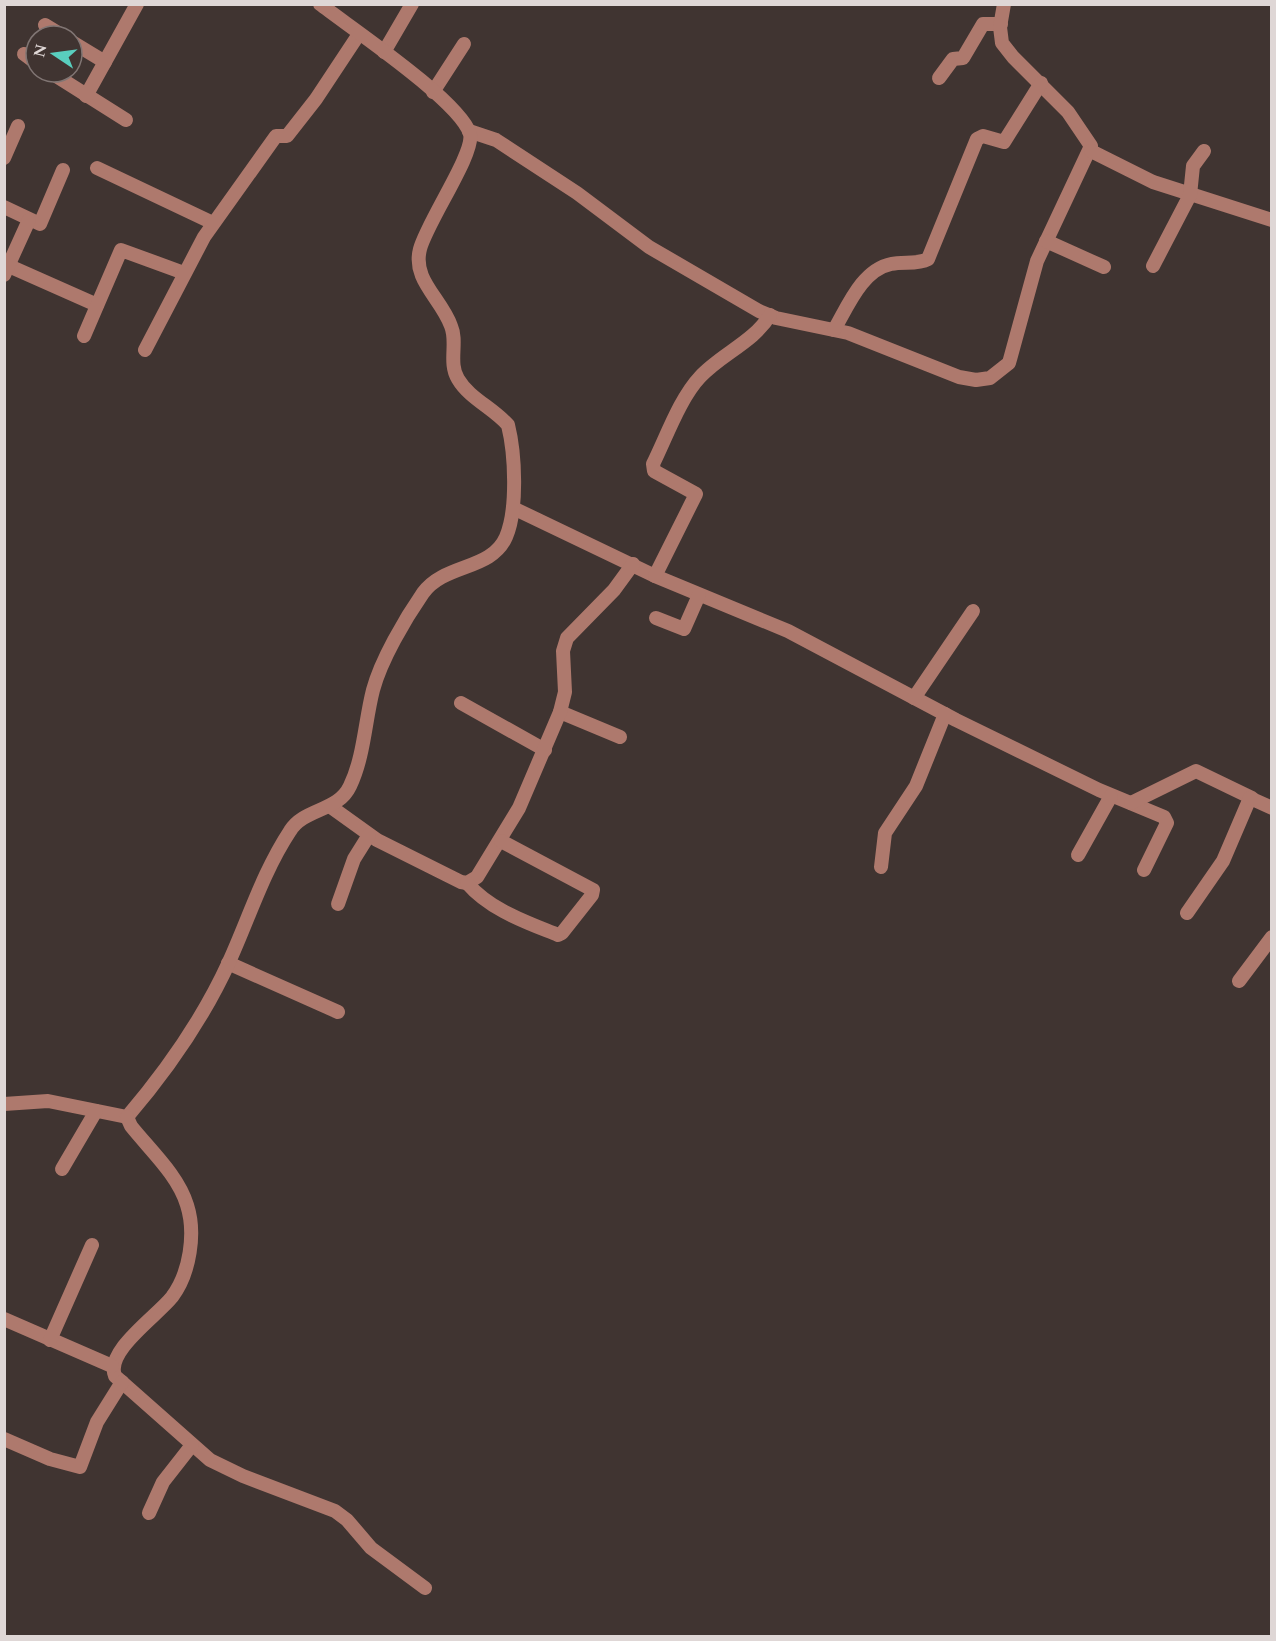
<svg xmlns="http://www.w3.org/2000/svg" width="1276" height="1641" font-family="Spectral,serif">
	<rect width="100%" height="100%" fill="#403431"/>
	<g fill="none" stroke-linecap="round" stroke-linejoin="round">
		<g stroke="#ae796d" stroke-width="14">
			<polyline points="45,25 63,36"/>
			<polyline points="72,42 105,62"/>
			<polyline points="384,52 412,4"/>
			<polyline points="24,54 36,63"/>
			<polyline points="50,72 126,120"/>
			<polyline points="939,78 953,59 963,58 983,24 1001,24"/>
			<polyline points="433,92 464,44"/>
			<polyline points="86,96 137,4"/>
			<polyline points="469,131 496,140 577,193 649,247 759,311 776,318 848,333 959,377 976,380 990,378 1009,363 1037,261 1091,146 1068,112 1013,57 1002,43 1000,27 1004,4"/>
			<polyline points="1091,151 1153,182 1272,220"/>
			<polyline points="4,158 18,126"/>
			<polyline points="97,168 213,223"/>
			<polyline points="4,207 40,224 63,170"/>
			<polyline points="1046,241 1104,267"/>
			<polyline points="9,266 97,305"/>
			<polyline points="1153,266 1190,195 1193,166 1204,151"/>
			<polyline points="4,275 29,220"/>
			<path d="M834,330C848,306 862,270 891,264C903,261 917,265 928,259L977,139L983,136L1004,142L1041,83"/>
			<polyline points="84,336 121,250 184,273"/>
			<polyline points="145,350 204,237 276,136 287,136 316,99 359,34"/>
			<polyline points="513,508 655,576 788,631 956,720 1099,790 1164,817 1167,823 1144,870"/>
			<path d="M655,576L696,494L654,471L653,464C666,438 680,398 700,377C721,354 754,342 770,315"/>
			<polyline points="656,618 684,629 699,595"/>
			<polyline points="914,698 973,611"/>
			<polyline points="461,703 545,750"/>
			<polyline points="560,712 620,737"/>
			<polyline points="1131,803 1196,771 1252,798"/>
			<polyline points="331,807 377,840 461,882 467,883 477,877 519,808 560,712 565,692 563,651 567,638 614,590 633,564"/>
			<polyline points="1078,855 1111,796"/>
			<polyline points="881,867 885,833 916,786 945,714"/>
			<path d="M467,883C490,910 526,922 558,935L562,933L592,895L593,890L501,841"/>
			<polyline points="338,904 354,859 369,835"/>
			<polyline points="1187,913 1223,861 1250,798 1272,808"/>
			<polyline points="228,963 338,1012"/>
			<polyline points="1239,981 1272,937"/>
			<path d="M4,1104L48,1101L127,1117C168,1069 203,1019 229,962C249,918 263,872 290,831C304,808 338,812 350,786C364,757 365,721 373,690C381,660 405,619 423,593C445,563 491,571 506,537C518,509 515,453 508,425C493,408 469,398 458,379C448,363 458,342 451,326C441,298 412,280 420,249C427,222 475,153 470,134C460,101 351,28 320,4"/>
			<path d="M127,1117L131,1126C150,1150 178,1175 187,1205C196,1233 190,1273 172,1297C157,1316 105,1351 115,1376L210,1460L243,1476L335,1511L347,1520L371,1548L425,1588"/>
			<polyline points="62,1169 96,1111"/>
			<polyline points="4,1319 112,1366"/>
			<polyline points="50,1340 92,1245"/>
			<polyline points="4,1439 50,1459 80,1467 97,1422 122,1382"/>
			<polyline points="149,1513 163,1482 192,1445"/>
		</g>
	</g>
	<rect width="1276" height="1641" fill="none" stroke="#dfd7d6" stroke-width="12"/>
	<g transform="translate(54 54) rotate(283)"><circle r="28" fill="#403431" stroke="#807573" stroke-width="1.5"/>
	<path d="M0-4.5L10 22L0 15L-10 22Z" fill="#59cebe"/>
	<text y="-9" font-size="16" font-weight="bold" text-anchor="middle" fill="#dfd7d6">N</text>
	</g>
</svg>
